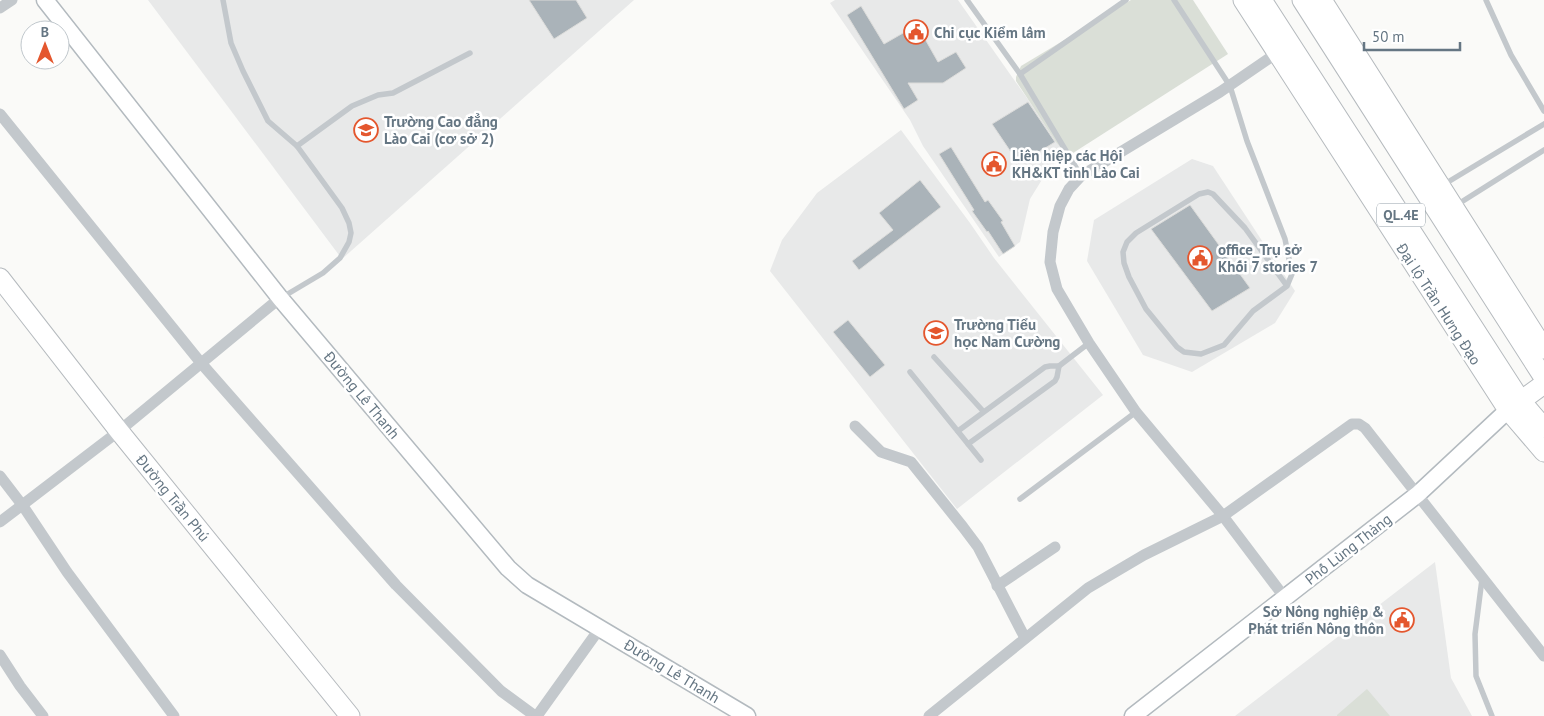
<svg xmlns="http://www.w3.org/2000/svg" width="1544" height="716" font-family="'PT Sans',sans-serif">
	<rect width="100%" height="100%" fill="#fafaf8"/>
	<g fill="#e8e9e9">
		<polygon points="148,0 634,0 342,259"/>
		<polygon points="835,0 958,0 1064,151 1043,178 1030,199 1020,242 999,257 923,146 910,120 830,3"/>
		<polygon points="901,130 970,223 994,258 1103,395 957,509 770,271 782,240 817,193"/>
		<polygon points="1192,159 1213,166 1295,291 1275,323 1192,372 1143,355 1087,261 1094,220"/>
		<polygon points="1435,562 1451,678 1472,716 1235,716"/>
	</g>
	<g fill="#dadfd7">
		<polygon points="1131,0 1193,0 1228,54 1073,153 1064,151 1056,142 1016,81 1016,77 1021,66"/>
		<polygon points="1367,689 1390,716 1337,716 1337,715"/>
	</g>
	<g fill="#aab3b9" stroke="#dcdcda">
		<polygon points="529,0 576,0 587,18 554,39"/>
		<polygon points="861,6 884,44 917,25 938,62 956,52 966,68 943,83 908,83 918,100 904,109 847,15"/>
		<polygon points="1028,102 1055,142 1019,164 992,124"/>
		<polygon points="951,147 985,202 988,200 1003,221 1001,222 1015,246 1003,254 988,231 987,232 972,211 974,210 939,154"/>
		<polygon points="920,180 941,207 859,270 852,261 893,230 879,213"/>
		<polygon points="1190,205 1250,288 1212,311 1151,229"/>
		<polygon points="848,320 885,365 870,377 833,332"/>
	</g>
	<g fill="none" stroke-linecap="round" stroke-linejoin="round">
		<g stroke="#b3babf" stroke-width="19">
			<g id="secondary">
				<polyline points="45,0 280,298 508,568 527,585 747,716"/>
				<polyline points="1133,716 1418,494 1508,410"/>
			</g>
		</g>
		<g stroke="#b5babe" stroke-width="21">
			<g id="primary">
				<polyline points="1243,0 1508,410 1544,452"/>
				<polyline points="1262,0 1521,401 1544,428"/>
				<polyline points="1302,0 1544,378"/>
				<polyline points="1322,0 1544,349"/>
				<polyline points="0,278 119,431 350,716"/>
				<polyline points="1511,408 1544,384"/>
			</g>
		</g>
		<g stroke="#c3c8cc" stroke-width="5.5">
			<polyline points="223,0 231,43 243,71 268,121 297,146 342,208 349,223 351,233 349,242 340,258 323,273 281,298"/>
			<polyline points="967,0 1020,74 1081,176"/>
			<polyline points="1174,0 1230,86 1247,141 1285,239 1292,274 1287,286 1253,311 1224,345 1201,354 1184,352 1177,347 1146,309 1129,277 1124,263 1123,252 1127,242 1136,233 1199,194 1208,192 1213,194 1245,228 1287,286"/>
			<polyline points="1486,0 1511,55 1544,111"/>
			<polyline points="1020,74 1126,0"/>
			<polyline points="297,146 352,106 378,95 393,93 470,53"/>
			<polyline points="1443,185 1544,124"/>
			<polyline points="1455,206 1544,150"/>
			<polyline points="934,357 983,411"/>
			<polyline points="910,372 981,460"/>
			<polyline points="958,431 1045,367 1050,366 1059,366 1089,343"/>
			<polyline points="968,444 1055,381 1057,377 1059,366"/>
			<polyline points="1020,499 1136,412"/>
			<polyline points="1482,579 1475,634 1476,676 1492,716"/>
		</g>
		<g stroke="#c3c8cc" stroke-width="11">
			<polyline points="0,8 12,0"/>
			<polyline points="1277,53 1220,92 1081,176 1069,189 1060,206 1053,232 1050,262 1057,289 1089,343 1136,412 1223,516 1285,598"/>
			<polyline points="0,114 201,363 396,585 501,691 535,716"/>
			<polyline points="855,426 881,452 911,462 963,527 978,547 1025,638"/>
			<polyline points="0,476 23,506 67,572 174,716"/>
			<polyline points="0,522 119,431 280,298"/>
			<polyline points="997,586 1055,547"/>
			<polyline points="0,655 20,686 43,716"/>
			<polyline points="537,716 600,628"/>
			<polyline points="929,716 1088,588 1144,555 1223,516 1352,424 1359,424 1365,428 1544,656"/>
		</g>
		<use href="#secondary" stroke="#fff" stroke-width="16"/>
		<use href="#primary" stroke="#fff" stroke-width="19"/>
	</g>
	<defs>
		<g id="civic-ring" transform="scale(1.25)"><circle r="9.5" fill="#fff" stroke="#e4572e" stroke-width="1.5"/><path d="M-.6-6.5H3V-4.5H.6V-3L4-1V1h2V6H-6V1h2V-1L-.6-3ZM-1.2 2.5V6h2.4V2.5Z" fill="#e4572e"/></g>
		<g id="university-ring" transform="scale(1.25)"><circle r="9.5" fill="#fff" stroke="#e4572e" stroke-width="1.5"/><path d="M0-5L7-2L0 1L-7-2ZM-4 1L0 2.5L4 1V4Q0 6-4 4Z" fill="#e4572e"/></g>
		<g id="school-ring" transform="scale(1.25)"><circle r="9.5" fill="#fff" stroke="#e4572e" stroke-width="1.5"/><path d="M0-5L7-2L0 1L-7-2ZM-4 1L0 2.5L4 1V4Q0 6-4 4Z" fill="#e4572e"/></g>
	</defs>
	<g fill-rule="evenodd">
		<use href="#civic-ring" x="916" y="32"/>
		<use href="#university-ring" x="366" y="130"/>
		<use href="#civic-ring" x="994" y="164"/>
		<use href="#civic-ring" x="1200" y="258"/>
		<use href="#school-ring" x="936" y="333"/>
		<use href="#civic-ring" x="1402" y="620"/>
	</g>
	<g text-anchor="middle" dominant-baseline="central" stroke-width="5" stroke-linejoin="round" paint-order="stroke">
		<rect fill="#fff" stroke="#939fa8" stroke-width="1" x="1377" y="203.5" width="48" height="23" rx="4"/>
		<g font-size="14" font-weight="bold" fill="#657683">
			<text x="1401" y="215">QL.4E</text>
		</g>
		<g font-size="15" font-weight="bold" fill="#657683" stroke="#fff" text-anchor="start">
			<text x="934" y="32">Chi cục Kiểm lâm</text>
			<text x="384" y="121">Trường Cao đẳng<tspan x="384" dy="17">Lào Cai (cơ sở 2)</tspan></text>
			<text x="1012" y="155">Liên hiệp các Hội<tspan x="1012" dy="17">KH&amp;KT tỉnh Lào Cai</tspan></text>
			<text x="1218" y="249">office_Trụ sở<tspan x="1218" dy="17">Khối 7 stories 7</tspan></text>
			<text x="954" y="324">Trường Tiểu<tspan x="954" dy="17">học Nam Cường</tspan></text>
			<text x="1384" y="611" text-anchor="end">Sở Nông nghiệp &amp;<tspan x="1384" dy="17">Phát triển Nông thôn</tspan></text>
		</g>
		<g font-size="15" fill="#657683" stroke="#fff">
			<text transform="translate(1439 304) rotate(57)">Đại lộ Trần Hưng Đạo</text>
			<text transform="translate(362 395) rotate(50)">Đường Lê Thanh</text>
			<text transform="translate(173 498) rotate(51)">Đường Trần Phú</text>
			<text transform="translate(1348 549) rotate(-38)">Phố Lùng Thàng</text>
			<text transform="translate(672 671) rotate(31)">Đường Lê Thanh</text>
		</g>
	</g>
	<g transform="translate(45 45)"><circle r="24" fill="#ffffff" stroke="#c1c8cd"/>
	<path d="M0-4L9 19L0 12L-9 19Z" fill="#e4572e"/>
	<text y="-8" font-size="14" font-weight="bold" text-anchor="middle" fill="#657683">B</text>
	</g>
	<path d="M1364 42v8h96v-8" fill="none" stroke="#657683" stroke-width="2.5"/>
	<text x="1372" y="42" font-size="15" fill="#657683" stroke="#ffffff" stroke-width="4" paint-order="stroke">50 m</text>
</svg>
